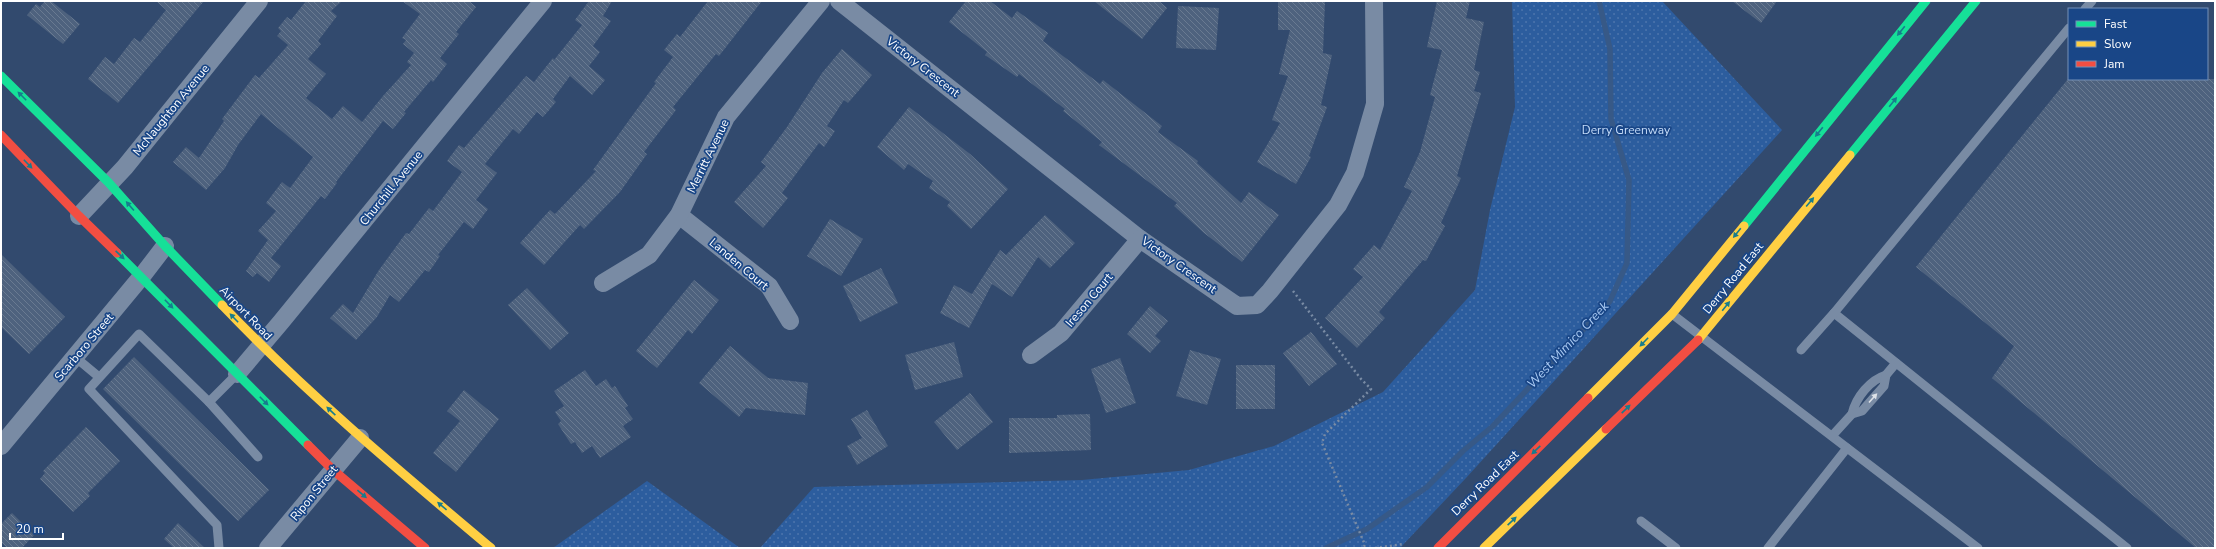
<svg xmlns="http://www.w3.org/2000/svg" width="2216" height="549" font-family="'Nunito Sans',sans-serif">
	<defs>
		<pattern id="grass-dots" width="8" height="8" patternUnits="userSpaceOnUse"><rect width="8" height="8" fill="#2c5d9e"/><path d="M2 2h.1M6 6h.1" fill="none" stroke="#4c75ad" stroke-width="1.8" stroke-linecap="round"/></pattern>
		<pattern id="building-back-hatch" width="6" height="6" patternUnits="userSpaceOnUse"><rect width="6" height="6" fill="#4e627e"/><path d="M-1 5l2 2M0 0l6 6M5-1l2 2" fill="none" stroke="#697a91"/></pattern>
	</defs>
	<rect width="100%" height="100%" fill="#324a6e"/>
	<g fill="url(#grass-dots)">
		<polygon points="1512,1 1662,1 1782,130 1466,478 1400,548 760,548 814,487 1082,480 1189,470 1274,446 1383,392 1475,290 1490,210 1515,107"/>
		<polygon points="647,481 740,548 553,548"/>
	</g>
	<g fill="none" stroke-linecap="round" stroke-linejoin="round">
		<polyline stroke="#375987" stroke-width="5.5" points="1326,548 1367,529 1427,487 1463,451 1493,426 1610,301 1627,263 1629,180 1611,119 1610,49 1599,1"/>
	</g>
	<g fill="url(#building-back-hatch)">
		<polygon points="45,1 51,1 80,24 63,44 27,15 36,4 40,7"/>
		<polygon points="156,1 204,1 118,103 88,79 105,57 114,64 134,38 140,42 166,10"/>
		<polygon points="306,1 342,1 331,11 337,16 318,41 321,44 308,59 326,74 306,98 332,119 343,106 362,122 383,96 411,65 407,62 414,53 403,44 406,40 402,38 420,14 402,1 469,1 476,7 456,32 459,34 440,58 447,64 433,82 431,80 404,112 406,113 393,129 383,121 336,182 337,183 325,199 321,196 271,258 281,266 269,282 257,273 253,277 246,271 268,240 258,231 276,211 266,203 282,182 290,188 313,157 261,114 238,145 225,168 206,190 173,162 186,147 199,158 224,121 222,119 255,75 259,78 288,45 277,36 281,31 278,28 287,17 291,20"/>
		<polygon points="589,1 612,1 603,16 611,21 593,46 600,52 589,66 605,80 592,95 570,76 553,99 556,102 543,117 537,112 519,134 513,129 485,164 497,173 476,200 488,209 473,229 464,222 438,255 440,256 429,272 425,270 399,302 390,295 377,317 356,340 330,318 343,304 353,313 379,270 406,233 409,234 429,208 433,211 462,172 447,161 459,145 464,148 526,76 534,82 553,58 554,60 582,25 575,20"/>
		<polygon points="708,1 762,1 719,56 716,54 673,107 676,110 644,152 647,154 620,192 584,229 580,225 544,265 520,243 550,210 555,214 596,171 593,170 656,83 654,82 673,57 664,50 677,34 680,37"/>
		<polygon points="966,1 990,1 1012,18 1017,11 1048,33 1043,41 1100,84 1103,80 1162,126 1158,132 1198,161 1197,163 1241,203 1249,192 1279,215 1242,262 1204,233 1174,206 1177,203 1099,145 1102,142 1063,111 1065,109 1019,74 1017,77 985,55 987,52 949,22"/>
		<polygon points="1094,1 1159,1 1167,8 1142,39"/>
		<polygon points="1278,1 1325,1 1323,53 1332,55 1321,105 1327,107 1309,156 1311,157 1296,184 1257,162 1280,123 1272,120 1288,76 1279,74 1290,30 1278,30"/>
		<polygon points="1437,1 1470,1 1466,18 1484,22 1474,70 1480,72 1474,91 1481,93 1457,176 1461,178 1441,223 1445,226 1426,261 1423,260 1379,312 1385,318 1357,348 1325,318 1363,277 1353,269 1374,245 1380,250 1412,191 1404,187 1420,152 1435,97 1430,95 1442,50 1427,47"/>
		<polygon points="1732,1 1777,1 1761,23"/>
		<polygon points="1178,6 1219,8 1216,50 1176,48"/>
		<polygon points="842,49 872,75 848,103 844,100 827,126 835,131 824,147 819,143 782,193 788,198 763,228 734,202 766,166 761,162 787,127 822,73"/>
		<polygon points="2068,79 2215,79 2215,548 2196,548 1992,378 2014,346 1916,267"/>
		<polygon points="909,107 970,154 1008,189 971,229 947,206 950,202 929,188 933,181 908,164 904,170 877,147"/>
		<polygon points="1045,215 1075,243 1050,268 1038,257 1012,297 992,284 969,328 940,313 954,285 972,294 1000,250 1006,255"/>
		<polygon points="830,219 863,239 841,276 807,256"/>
		<polygon points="1,254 65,317 29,354 1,327"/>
		<polygon points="881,268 898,303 860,322 843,286"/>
		<polygon points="694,280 719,300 692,334 688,330 657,368 636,351"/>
		<polygon points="527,288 569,333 550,350 508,305"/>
		<polygon points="1150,306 1168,321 1155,336 1161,341 1150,353 1127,334"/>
		<polygon points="1311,332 1337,364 1309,386 1283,353"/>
		<polygon points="954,342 963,377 915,390 905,355"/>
		<polygon points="730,346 768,378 808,383 805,415 746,408 739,417 699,383"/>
		<polygon points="1190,350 1221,359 1207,405 1176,396"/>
		<polygon points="134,357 269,490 238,521 103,389"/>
		<polygon points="1120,358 1136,403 1106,413 1091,369"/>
		<rect x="1236" y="365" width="39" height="44"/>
		<polygon points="585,370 596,386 606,379 612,388 615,386 628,406 625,408 633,419 623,426 631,437 600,458 592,446 582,453 575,442 571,444 558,424 561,421 555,412 564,406 554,391"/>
		<polygon points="464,390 499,419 456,472 433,453 460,421 447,411"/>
		<polygon points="970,393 993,422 957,450 934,422"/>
		<polygon points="867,410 888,446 857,465 847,446 862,438 851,419"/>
		<polygon points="1090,414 1091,450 1009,453 1009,418 1057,418 1057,415"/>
		<polygon points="86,427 120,461 88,493 90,496 73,512 40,479 45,473 43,471"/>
		<polygon points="12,513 34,535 22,548 7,548 1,542 1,524"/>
		<polygon points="178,523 205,548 174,548 164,539"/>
	</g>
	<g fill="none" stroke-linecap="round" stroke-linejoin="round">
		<g stroke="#798ba4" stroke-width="2.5" stroke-dasharray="2 3" stroke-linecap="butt">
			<polyline points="1293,291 1361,379 1371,389 1325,434 1322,443 1365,545 1363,548"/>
			<polyline points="1375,548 1404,544"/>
		</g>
		<g stroke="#798ba4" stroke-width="9">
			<polyline points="2085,9 2092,1"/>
			<polyline points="1834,313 2127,548"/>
			<polyline points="1672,314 1978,548"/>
			<polyline points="1801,350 1834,313 2069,28"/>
			<polyline points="75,357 99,377"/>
			<polyline points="209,402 258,457"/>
			<path d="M1852,414C1856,397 1870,380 1886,375"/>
			<polyline points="1832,436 1852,414 1862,411 1884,386 1886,375 1896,363"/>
			<polyline points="1641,521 1676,548"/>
			<polyline points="219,548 217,525 89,389 139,334 209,402 237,374"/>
			<polyline points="1768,548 1847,448"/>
		</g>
		<g stroke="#798ba4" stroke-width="18">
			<polyline points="839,1 1140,239 1237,306 1257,305 1270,291 1338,205 1355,173 1375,104 1374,1"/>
			<polyline points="679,215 769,286 790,321"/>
			<polyline points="79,216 125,167 259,1"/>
			<polyline points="603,283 649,255 679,215 726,117 821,1"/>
			<polyline points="1031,355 1061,333 1140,239"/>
			<polyline points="237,374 281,322 543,1"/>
			<polyline points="1,446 142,276 165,246"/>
			<polyline points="268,548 360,438"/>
		</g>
		<g stroke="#16e098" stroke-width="9">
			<polyline points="1,76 109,183 165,246 222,305"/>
			<polyline points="1850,155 1976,1"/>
			<polyline points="1744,226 1926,1"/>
			<polyline points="117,253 308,445"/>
		</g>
		<g stroke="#ffcf43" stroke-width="9">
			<path d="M222,305C306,393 398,470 491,548"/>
			<polyline points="1698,340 1850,155"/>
			<polyline points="1588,398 1672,314 1744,226"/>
			<polyline points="1484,548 1606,429"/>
		</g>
		<g stroke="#f24e42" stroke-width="9">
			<polyline points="1,135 79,216 117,253"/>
			<polyline points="1606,429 1698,340"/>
			<polyline points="308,445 332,469 425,548"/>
			<polyline points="1438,548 1588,398"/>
		</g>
	</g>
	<defs><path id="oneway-solid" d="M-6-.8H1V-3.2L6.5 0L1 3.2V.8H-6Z"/></defs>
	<g fill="#187c8d">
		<use href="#oneway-solid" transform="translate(1901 31) rotate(129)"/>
		<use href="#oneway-solid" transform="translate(22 96) rotate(-135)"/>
		<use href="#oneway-solid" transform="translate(1893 102) rotate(-51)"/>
		<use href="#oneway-solid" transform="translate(1819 132) rotate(129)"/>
		<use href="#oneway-solid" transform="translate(28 164) rotate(46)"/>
		<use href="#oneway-solid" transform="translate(1810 202) rotate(-50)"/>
		<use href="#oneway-solid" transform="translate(130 206) rotate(-131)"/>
		<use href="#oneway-solid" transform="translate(1737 233) rotate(129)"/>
		<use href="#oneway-solid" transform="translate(120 255) rotate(43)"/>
		<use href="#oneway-solid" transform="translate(169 304) rotate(46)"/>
		<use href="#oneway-solid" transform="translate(1726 306) rotate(-51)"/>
		<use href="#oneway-solid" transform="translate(234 318) rotate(-134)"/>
		<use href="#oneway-solid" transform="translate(1644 342) rotate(134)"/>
		<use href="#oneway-solid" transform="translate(264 401) rotate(45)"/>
		<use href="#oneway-solid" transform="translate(1626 409) rotate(-44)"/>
		<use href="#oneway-solid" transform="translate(331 411) rotate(-137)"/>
		<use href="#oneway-solid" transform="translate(1536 450) rotate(136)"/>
		<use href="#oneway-solid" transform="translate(362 494) rotate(40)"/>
		<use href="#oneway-solid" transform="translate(442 506) rotate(-140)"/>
		<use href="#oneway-solid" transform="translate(1512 521) rotate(-43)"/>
	</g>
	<use fill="#dee2e8" href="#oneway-solid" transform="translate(1873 398) rotate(-48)"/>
	<g text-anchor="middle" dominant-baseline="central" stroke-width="3.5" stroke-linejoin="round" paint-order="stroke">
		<g font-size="12" fill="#fff" stroke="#194687">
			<text transform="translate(923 67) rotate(38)">Victory Crescent</text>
			<text transform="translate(171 110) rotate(-51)">McNaughton Avenue</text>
			<text transform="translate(708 156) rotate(-64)">Merritt Avenue</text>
			<text transform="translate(391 188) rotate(-51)">Churchill Avenue</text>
			<text transform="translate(739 264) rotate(40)">Landen Court</text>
			<text transform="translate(1179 265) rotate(35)">Victory Crescent</text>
			<text transform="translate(1733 278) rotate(-51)">Derry Road East</text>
			<text transform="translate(1089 300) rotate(-50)">Ireson Court</text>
			<text transform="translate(246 313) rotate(46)">Airport Road</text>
			<text transform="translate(84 347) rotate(-50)">Scarboro Street</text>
			<text transform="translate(1485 483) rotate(-44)">Derry Road East</text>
			<text transform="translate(314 493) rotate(-51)">Ripon Street</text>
		</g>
		<g font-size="12" fill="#c5dcf9" stroke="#194687">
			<text x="1626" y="130">Derry Greenway</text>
		</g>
		<g font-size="13" font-style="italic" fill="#abcbf4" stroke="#194687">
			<text transform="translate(1568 345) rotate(-47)">West Mimico Creek</text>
		</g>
	</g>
	<rect width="2216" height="549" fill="none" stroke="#ffffff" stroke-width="4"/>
	<rect x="2068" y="8" width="140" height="72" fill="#194687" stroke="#7590b7"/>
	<rect x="2076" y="21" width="20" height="6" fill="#16e098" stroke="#7590b7"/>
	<text x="2104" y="28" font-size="12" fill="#ffffff">Fast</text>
	<rect x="2076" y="41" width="20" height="6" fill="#ffcf43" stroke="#7590b7"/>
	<text x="2104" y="48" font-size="12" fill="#ffffff">Slow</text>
	<rect x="2076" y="61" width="20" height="6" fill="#f24e42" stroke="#7590b7"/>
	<text x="2104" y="68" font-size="12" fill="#ffffff">Jam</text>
	<path d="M10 533v6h53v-6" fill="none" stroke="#ffffff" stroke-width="2"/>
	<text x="16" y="533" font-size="12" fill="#ffffff" stroke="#194687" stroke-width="3" paint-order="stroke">20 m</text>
</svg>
